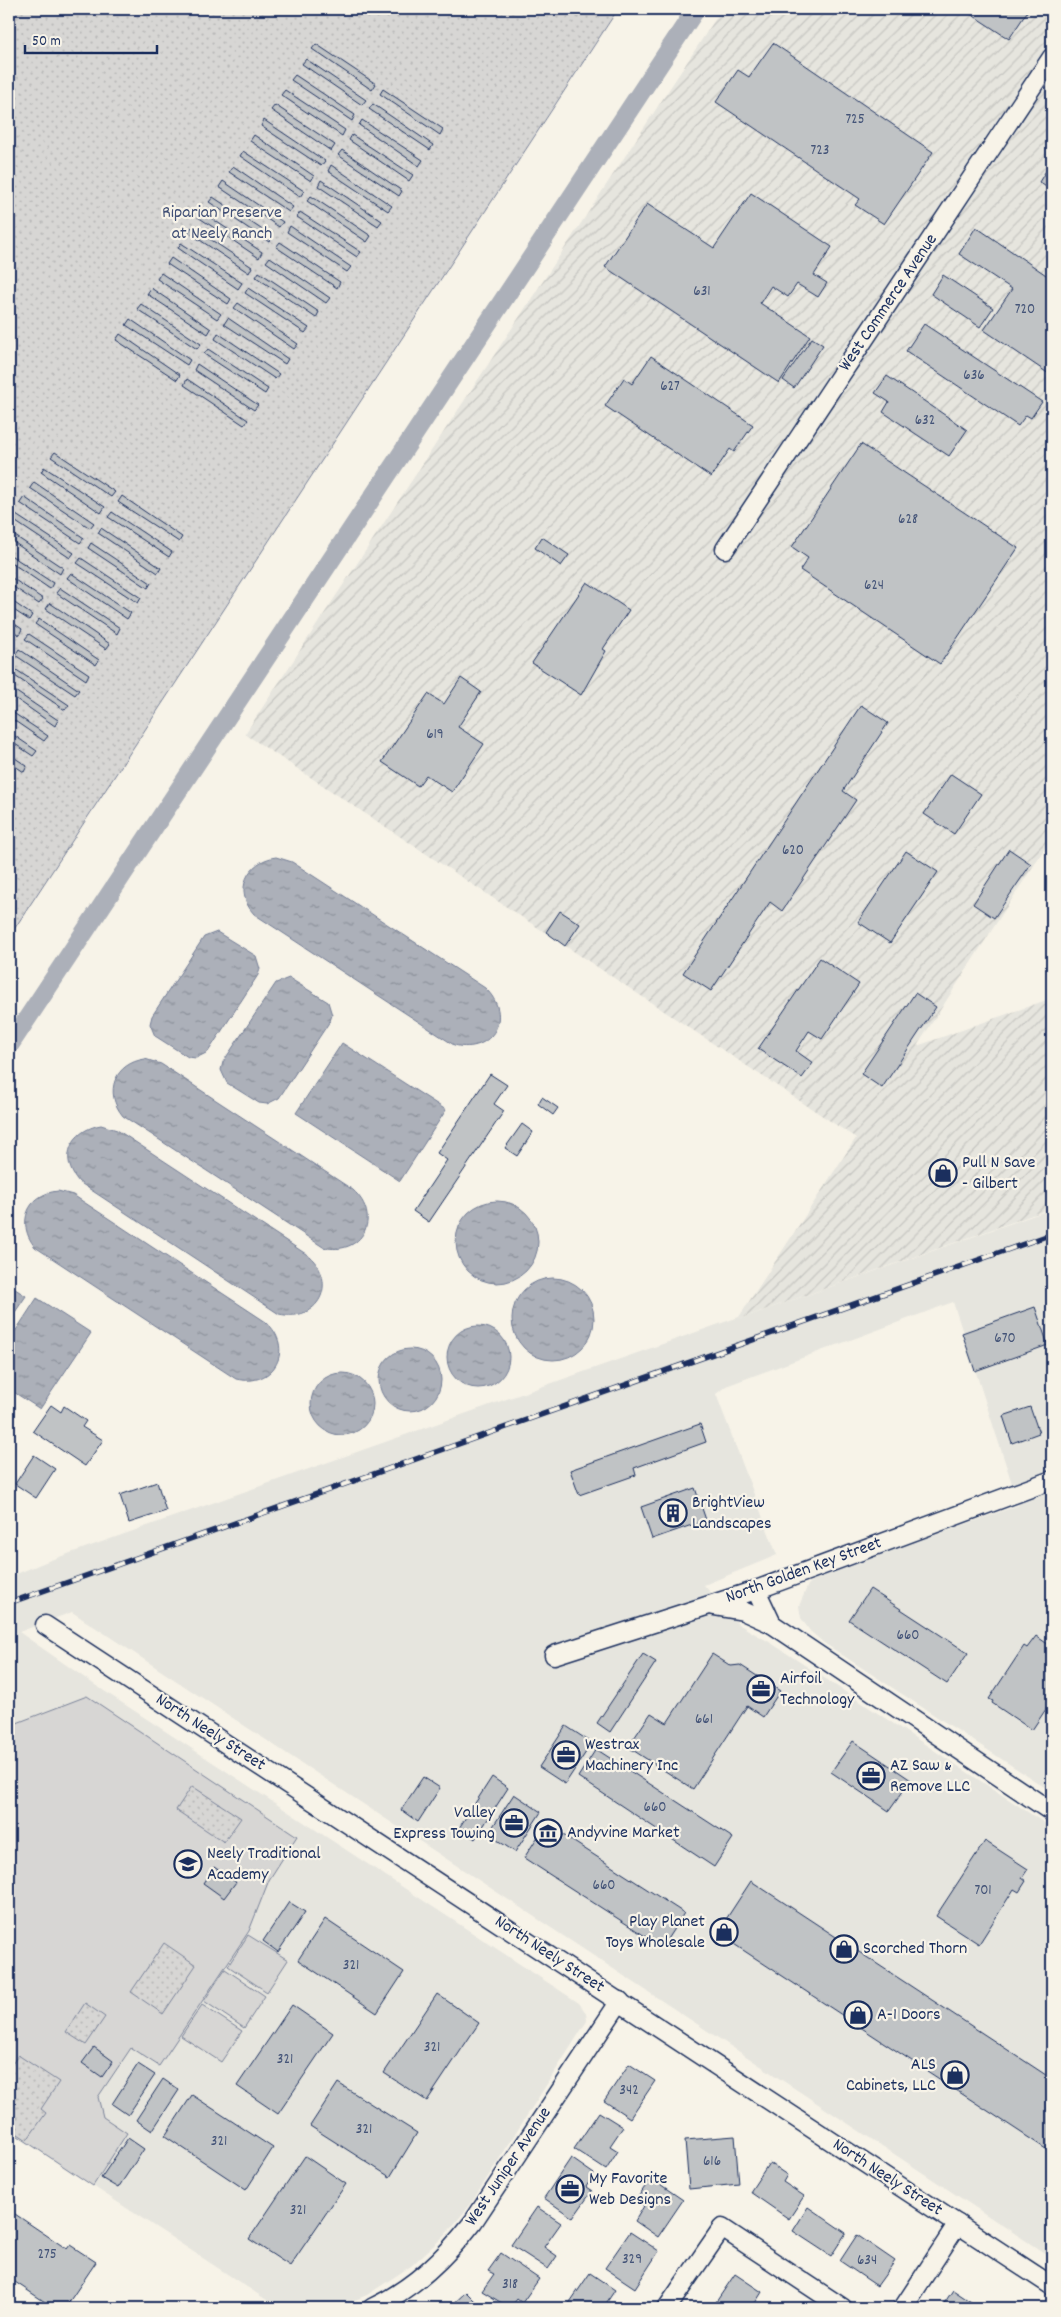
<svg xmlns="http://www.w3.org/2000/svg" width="1061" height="2317" font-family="Dekko,sans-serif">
	<defs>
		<pattern id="industrial-furrows" width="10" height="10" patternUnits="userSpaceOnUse" patternTransform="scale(1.25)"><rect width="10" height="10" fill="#e6e5de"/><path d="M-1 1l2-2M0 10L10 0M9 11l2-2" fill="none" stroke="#c5c5c1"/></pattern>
		<pattern id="park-dots" width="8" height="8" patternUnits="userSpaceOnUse" patternTransform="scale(1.25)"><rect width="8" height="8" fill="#d7d6d4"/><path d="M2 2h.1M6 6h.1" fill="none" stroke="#b8b8b8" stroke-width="1.8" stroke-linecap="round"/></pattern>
		<pattern id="water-ripples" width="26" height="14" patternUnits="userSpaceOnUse" patternTransform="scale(1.25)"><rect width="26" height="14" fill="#acb0b9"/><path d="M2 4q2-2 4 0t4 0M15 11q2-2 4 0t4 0" fill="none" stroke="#8b909a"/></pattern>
	</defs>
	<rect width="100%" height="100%" fill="#f7f3e8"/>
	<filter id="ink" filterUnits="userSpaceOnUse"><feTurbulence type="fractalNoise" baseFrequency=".02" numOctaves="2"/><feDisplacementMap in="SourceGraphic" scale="10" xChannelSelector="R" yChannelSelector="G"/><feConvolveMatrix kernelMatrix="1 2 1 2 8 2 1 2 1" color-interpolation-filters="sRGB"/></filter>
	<g filter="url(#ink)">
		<polygon fill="#e6e5de" points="1052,1209 1052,1792 824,1643 810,1631 801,1618 799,1606 808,1585 815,1578 1019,1505 953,1302 726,1386 716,1394 777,1555 704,1585 738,1624 771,1643 1052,1828 1052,2258 72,1612 19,1632 95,1685 579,2003 586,2013 587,2021 470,2205 444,2236 411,2266 367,2295 335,2308 279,2308 9,2131 9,1577 48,1561 739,1317 742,1318"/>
		<polygon fill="url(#industrial-furrows)" points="722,9 1052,9 1052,837 917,1046 1052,998 1052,1208 742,1318 739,1317 856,1138 245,734"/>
		<g fill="#d7d6d4" stroke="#798299">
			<polygon points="87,1696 297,1836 269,1880 249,1931 159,2066 131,2048 98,2097 103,2117 127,2133 93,2186 9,2130 9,1726"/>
			<polygon points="248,1935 288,1960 267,1992 228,1966"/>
			<polygon points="225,1969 265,1996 244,2028 204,2001"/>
			<polygon points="202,2005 242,2031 221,2062 181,2036"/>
		</g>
		<g fill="url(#park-dots)" stroke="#798299">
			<polygon points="9,9 618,9 9,937"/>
			<polygon points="192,1786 241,1818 224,1842 176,1810"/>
			<polygon points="164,1943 196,1965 163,2014 131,1992"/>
			<polygon points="85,2003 105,2017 86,2045 66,2032"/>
			<polygon points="18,2055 59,2082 41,2109 46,2113 27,2140 9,2128 9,2069"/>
		</g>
		<g fill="url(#water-ripples)" stroke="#727c95">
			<path d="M276,857L292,862L485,988C514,1015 493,1055 454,1045L254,914C233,891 247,861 276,857Z"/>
			<polygon points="217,932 256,956 260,969 258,975 208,1052 196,1058 188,1057 155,1036 150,1024 152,1016 204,937"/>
			<polygon points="289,978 328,1002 332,1015 330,1021 279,1098 267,1104 259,1103 227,1083 221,1070 223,1062 276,983"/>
			<polygon points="342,1043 446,1110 400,1181 296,1113"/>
			<path d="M145,1059L161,1064L353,1190C383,1217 362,1257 323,1247L123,1116C103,1092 115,1063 145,1059Z"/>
			<path d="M101,1125L117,1130L309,1256C339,1283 318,1323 279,1314L79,1182C58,1158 71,1130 101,1125Z"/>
			<path d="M58,1191L73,1195L266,1322C295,1348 275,1388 236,1379L35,1247C16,1224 27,1194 58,1191Z"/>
			<circle cx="497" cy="1242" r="41"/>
			<circle cx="553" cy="1319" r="41"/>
			<polygon points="9,1285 26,1296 9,1321"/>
			<polygon points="37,1298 91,1333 40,1409 9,1389 9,1341"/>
			<circle cx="478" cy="1357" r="31"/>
			<circle cx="410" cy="1380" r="31"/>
			<circle cx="342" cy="1404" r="31"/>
		</g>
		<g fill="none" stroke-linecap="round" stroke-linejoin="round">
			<polyline stroke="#acb0b9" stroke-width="19" points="9,1046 696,9"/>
		</g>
		<g fill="#c0c3c5" stroke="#1b2f5e">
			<polygon points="963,9 1029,9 1009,39"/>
			<polygon points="773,43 933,152 884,224 855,205 860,199 716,102 738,70 749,77"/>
			<polygon points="316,44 376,84 372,90 312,49"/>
			<polygon points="306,59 366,100 362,105 302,64"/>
			<polygon points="295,75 355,115 352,121 291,80"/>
			<polygon points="383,89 443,129 440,135 380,94"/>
			<polygon points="285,90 345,130 342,136 281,95"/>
			<polygon points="373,104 433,145 430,150 369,109"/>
			<polygon points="275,105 335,145 331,151 271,110"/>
			<polygon points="264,120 325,161 321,166 261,126"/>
			<polygon points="362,120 423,160 419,166 359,125"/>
			<polygon points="254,135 314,176 311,181 250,141"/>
			<polygon points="352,135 413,175 409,181 349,140"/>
			<polygon points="342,150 402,191 399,196 338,155"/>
			<polygon points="243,151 304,191 300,197 240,156"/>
			<polygon points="1052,161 1052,191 1039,182"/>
			<polygon points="331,165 392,206 388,211 328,171"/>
			<polygon points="233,166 293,207 289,212 229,172"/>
			<polygon points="321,180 382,221 378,226 318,186"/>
			<polygon points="223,181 283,222 279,227 219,187"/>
			<polygon points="751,193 832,247 814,275 827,283 818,297 797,284 788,297 771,286 760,303 810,336 779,383 605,267 647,204 714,248"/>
			<polygon points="311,196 371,236 367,242 307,201"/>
			<polygon points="213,197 273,237 269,242 209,202"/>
			<polygon points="202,212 262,252 259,258 198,217"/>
			<polygon points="300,212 361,252 357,257 297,217"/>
			<polygon points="290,226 351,267 347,272 287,232"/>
			<polygon points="192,227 252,267 249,273 188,232"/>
			<polygon points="976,227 1052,279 1052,376 984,330 1012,289 959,254"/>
			<polygon points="280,242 340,282 337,288 276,247"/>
			<polygon points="181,243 242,283 238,289 178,248"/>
			<polygon points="270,257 330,298 326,303 266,262"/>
			<polygon points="171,258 231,299 228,304 167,264"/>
			<polygon points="259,272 319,312 316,318 256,277"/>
			<polygon points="161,273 221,314 217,319 157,279"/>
			<polygon points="943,275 993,308 980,327 931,294"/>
			<polygon points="151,288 211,329 208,334 147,294"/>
			<polygon points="248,288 309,328 305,333 245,293"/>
			<polygon points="238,303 298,344 294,349 234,308"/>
			<polygon points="141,304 201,344 197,349 137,309"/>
			<polygon points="228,318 288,359 285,364 224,324"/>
			<polygon points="130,319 190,360 187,365 126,325"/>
			<polygon points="924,324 1042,402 1031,418 1026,415 1018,426 906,351"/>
			<polygon points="218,333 279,374 275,379 215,339"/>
			<polygon points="120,334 180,375 177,380 116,340"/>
			<polygon points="812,338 823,345 794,388 783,380"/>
			<polygon points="208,349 268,389 265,394 204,354"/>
			<polygon points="651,356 753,425 734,452 730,449 711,477 605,406 624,378 632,384"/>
			<polygon points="197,364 258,405 254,410 194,370"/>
			<polygon points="887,376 967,430 949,456 883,412 889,402 875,393"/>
			<polygon points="187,379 248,420 244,425 184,385"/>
			<polygon points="861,444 1018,548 940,664 800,570 808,558 792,547"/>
			<polygon points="55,452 115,492 111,497 51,457"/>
			<polygon points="44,467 105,507 101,513 41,472"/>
			<polygon points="34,482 94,523 90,528 30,488"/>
			<polygon points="122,496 182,537 179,542 118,502"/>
			<polygon points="24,497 84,538 80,543 20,503"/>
			<polygon points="112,512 172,552 169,557 108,517"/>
			<polygon points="13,513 74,553 70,558 10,518"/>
			<polygon points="101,528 161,568 158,573 98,533"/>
			<polygon points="9,532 63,568 60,574 9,539"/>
			<polygon points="542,537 569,555 561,566 535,548"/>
			<polygon points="91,543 151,583 148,588 88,548"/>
			<polygon points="9,554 53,583 50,589 9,561"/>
			<polygon points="81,558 141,598 138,603 77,563"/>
			<polygon points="71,573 131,613 127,619 67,578"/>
			<polygon points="9,576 43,599 39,604 9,584"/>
			<polygon points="587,582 629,610 603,649 606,651 581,695 532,663"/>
			<polygon points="60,588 120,628 117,634 56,593"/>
			<polygon points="9,599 32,615 29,620 9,607"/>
			<polygon points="50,603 110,644 106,649 46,609"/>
			<polygon points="39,619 99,660 96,665 35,624"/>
			<polygon points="9,620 22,629 19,635 9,628"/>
			<polygon points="29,634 89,674 86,680 25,639"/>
			<polygon points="19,649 79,690 75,695 15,655"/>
			<polygon points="9,665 69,705 65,710 9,672"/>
			<polygon points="461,678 481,692 458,727 484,744 452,792 426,775 418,786 382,762 428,694 444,704"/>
			<polygon points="9,687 58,720 55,726 9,694"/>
			<polygon points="861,705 888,723 843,791 856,800 782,911 770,902 711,991 683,973"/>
			<polygon points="9,710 48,736 44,741 9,717"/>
			<polygon points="9,732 37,751 33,756 9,740"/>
			<polygon points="9,754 27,766 24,772 9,762"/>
			<polygon points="951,774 981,794 954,834 924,814"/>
			<polygon points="1009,849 1031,864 994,918 973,904"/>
			<polygon points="906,851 938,872 890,943 858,922"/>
			<polygon points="560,911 580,924 565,946 546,932"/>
			<polygon points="820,958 859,984 822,1039 809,1031 796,1051 813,1063 802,1078 758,1049"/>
			<polygon points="915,993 936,1007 882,1088 861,1074"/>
			<polygon points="490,1074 507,1085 494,1104 504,1111 429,1222 413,1211 447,1160 437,1153"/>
			<polygon points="542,1097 558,1108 553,1115 538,1104"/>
			<polygon points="522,1124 533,1132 517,1156 505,1148"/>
			<polygon points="1035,1307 1048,1345 975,1371 962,1333"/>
			<polygon points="51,1405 61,1412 64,1406 86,1421 82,1427 103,1440 85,1466 33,1431"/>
			<polygon points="1030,1407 1039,1433 1012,1443 1003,1416"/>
			<polygon points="700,1424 706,1442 634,1468 636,1475 579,1495 570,1470"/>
			<polygon points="34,1455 55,1469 36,1498 15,1484"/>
			<polygon points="157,1482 166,1511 129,1523 120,1495"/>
			<polygon points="695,1488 706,1520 652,1539 641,1507"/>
			<polygon points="870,1589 968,1653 947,1684 849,1620"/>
			<polygon points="1036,1636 1052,1647 1052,1700 1032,1730 992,1703 993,1701 989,1699 1024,1646 1027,1648"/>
			<polygon points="643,1654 656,1662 610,1732 597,1723"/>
			<polygon points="712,1654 731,1666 740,1665 780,1691 763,1717 747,1706 693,1789 628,1747 651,1713 667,1723"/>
			<polygon points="566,1726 592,1743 565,1784 539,1767"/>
			<polygon points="853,1741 911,1780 889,1811 831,1772"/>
			<polygon points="596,1749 733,1838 714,1867 578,1777"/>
			<polygon points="423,1777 440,1788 418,1822 401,1810"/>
			<polygon points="492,1777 508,1788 475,1839 459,1828"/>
			<polygon points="514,1794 541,1812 515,1852 488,1834"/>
			<polygon points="546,1824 684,1913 662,1947 524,1858"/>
			<polygon points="985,1841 1028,1869 1022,1878 1026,1881 1019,1892 1014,1889 979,1944 936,1916"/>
			<polygon points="214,1867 236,1882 224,1898 203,1883"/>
			<polygon points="751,1881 1052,2079 1052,2153 717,1933"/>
			<polygon points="289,1902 305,1912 278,1952 263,1941"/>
			<polygon points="325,1919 404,1972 377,2013 298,1960"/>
			<polygon points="437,1994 479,2023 427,2101 384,2073"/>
			<polygon points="292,2005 333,2033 278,2114 237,2086"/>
			<polygon points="94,2047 113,2061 102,2077 82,2063"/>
			<polygon points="138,2064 155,2075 128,2115 112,2104"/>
			<polygon points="629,2064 655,2081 630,2118 604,2101"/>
			<polygon points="163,2079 179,2090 152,2131 136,2120"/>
			<polygon points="338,2083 417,2133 390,2177 310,2126"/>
			<polygon points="192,2095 273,2148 246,2190 165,2136"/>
			<polygon points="599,2112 623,2127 610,2146 618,2151 606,2170 574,2149"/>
			<polygon points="735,2136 739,2184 689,2189 685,2140"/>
			<polygon points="128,2138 144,2149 118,2188 101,2178"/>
			<polygon points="305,2156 346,2184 290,2266 249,2239"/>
			<polygon points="571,2158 594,2174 586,2187 592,2191 573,2218 544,2198"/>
			<polygon points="769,2163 787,2175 783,2182 804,2196 789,2219 750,2192"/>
			<polygon points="651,2178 683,2200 658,2237 635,2221 644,2206 636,2200"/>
			<polygon points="537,2207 561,2223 544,2247 557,2256 548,2269 511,2245"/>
			<polygon points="808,2207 846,2233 831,2256 793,2231"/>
			<polygon points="9,2210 67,2249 70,2245 96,2262 65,2308 54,2308 9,2278"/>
			<polygon points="630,2232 659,2251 635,2288 605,2268"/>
			<polygon points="857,2235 895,2261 877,2286 840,2261"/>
			<polygon points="501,2253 539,2279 522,2303 517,2299 510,2308 482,2291 494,2274 488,2271"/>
			<polygon points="590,2273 615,2290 603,2308 566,2308"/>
			<polygon points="735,2274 762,2292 752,2308 712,2308"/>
			<polygon points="953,2290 980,2308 941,2308"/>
			<polygon points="466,2292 482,2308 449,2308"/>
		</g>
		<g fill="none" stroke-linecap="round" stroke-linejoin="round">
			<g stroke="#1b2f5e" stroke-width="21">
				<g id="minor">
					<polyline points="725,549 1052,57"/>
					<polyline points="756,1590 772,1624 1052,1812"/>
					<polyline points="714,1606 743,1611 772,1624"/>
					<polyline points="45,1625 1052,2286"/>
					<polyline points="554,1655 756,1590 1052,1480"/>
					<path d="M372,2308C414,2288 445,2258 473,2222L620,2001"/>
					<polyline points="667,2308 722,2228 843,2308"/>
					<polyline points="903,2308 958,2224"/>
				</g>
			</g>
			<use href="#minor" stroke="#f7f3e8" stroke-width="18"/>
			<g stroke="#1b2f5e" stroke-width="5.5">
				<polyline id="rail" points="9,1603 1052,1234"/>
			</g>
			<use href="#rail" stroke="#f7f3e8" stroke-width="4" stroke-dasharray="11" stroke-linecap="butt"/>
		</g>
	</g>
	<defs>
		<g id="shop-ring" transform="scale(1.4375)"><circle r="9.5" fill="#f7f3e8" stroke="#1b2f5e" stroke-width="1.5"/><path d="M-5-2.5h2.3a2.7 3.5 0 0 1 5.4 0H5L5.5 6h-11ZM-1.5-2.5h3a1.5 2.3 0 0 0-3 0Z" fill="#1b2f5e"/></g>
		<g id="building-ring" transform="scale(1.4375)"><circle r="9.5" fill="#f7f3e8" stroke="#1b2f5e" stroke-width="1.5"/><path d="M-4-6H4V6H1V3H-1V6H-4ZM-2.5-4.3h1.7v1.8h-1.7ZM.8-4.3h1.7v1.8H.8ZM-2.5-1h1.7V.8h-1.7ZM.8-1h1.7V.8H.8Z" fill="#1b2f5e"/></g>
		<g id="office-ring" transform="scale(1.4375)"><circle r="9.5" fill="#f7f3e8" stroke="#1b2f5e" stroke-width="1.5"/><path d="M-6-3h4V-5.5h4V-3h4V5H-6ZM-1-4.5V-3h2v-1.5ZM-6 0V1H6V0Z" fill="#1b2f5e"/></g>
		<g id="museum-ring" transform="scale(1.4375)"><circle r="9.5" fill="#f7f3e8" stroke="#1b2f5e" stroke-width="1.5"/><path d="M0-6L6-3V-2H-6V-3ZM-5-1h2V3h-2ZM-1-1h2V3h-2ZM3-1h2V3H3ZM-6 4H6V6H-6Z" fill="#1b2f5e"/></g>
		<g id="school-ring" transform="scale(1.4375)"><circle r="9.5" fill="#f7f3e8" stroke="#1b2f5e" stroke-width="1.5"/><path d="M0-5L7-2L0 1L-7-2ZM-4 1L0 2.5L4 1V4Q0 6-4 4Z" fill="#1b2f5e"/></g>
	</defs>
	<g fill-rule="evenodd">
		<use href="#shop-ring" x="943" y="1173"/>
		<use href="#building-ring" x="673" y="1513"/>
		<use href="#office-ring" x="761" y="1689"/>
		<use href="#office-ring" x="566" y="1755"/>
		<use href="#office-ring" x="871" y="1776"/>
		<use href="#office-ring" x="514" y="1823"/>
		<use href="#museum-ring" x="548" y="1833"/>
		<use href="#school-ring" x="188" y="1864"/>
		<use href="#shop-ring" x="724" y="1932"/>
		<use href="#shop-ring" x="844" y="1949"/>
		<use href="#shop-ring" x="858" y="2015"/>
		<use href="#shop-ring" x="955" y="2075"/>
		<use href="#office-ring" x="570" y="2189"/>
	</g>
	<g text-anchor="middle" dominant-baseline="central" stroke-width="4.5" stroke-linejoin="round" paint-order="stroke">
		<g font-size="15" fill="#445478">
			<text x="855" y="120">725</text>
			<text x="820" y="151">723</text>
			<text x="702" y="292">631</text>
			<text x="1025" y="310">720</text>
			<text x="974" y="376">636</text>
			<text x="670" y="387">627</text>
			<text x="925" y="421">632</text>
			<text x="908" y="520">628</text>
			<text x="874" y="586">624</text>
			<text x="435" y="735">619</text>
			<text x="793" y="851">620</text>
			<text x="1005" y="1339">670</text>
			<text x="908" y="1636">660</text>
			<text x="704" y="1720">661</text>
			<text x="655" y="1808">660</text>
			<text x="604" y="1886">660</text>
			<text x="983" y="1891">701</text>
			<text x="351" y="1966">321</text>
			<text x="432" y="2048">321</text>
			<text x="285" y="2060">321</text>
			<text x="629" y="2091">342</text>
			<text x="364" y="2130">321</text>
			<text x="219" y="2142">321</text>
			<text x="712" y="2162">616</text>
			<text x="298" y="2211">321</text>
			<text x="47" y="2255">275</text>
			<text x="632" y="2260">329</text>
			<text x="867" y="2261">634</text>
			<text x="510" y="2285">318</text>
		</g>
		<g font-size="18" fill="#415076" stroke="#f7f3e8">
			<text x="222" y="213">Riparian Preserve<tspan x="222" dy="21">at Neely Ranch</tspan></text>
		</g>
		<g font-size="18" fill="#1b2f5e" stroke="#f7f3e8">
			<text transform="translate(889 303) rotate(-56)">West Commerce Avenue</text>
			<text transform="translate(804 1571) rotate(-20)">North Golden Key Street</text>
			<text transform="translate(210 1733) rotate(33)">North Neely Street</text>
			<text transform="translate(549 1955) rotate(33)">North Neely Street</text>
			<text transform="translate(509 2167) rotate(-56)">West Juniper Avenue</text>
			<text transform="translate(887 2178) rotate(33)">North Neely Street</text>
		</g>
		<g font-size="18" fill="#1b2f5e" stroke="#f7f3e8" text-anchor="start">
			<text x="962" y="1163">Pull N Save<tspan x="962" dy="21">- Gilbert</tspan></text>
			<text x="692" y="1503">BrightView<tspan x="692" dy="21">Landscapes</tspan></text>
			<text x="780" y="1679">Airfoil<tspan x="780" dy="21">Technology</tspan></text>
			<text x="585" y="1745">Westrax<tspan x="585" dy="21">Machinery Inc</tspan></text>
			<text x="890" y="1766">AZ Saw &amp;<tspan x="890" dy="21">Remove LLC</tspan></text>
			<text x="495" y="1813" text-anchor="end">Valley<tspan x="495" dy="21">Express Towing</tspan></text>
			<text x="567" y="1833">Andyvine Market</text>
			<text x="207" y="1854">Neely Traditional<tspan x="207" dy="21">Academy</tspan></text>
			<text x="705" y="1922" text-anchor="end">Play Planet<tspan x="705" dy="21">Toys Wholesale</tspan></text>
			<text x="863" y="1949">Scorched Thorn</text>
			<text x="877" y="2015">A-1 Doors</text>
			<text x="936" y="2065" text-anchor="end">ALS<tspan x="936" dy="21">Cabinets, LLC</tspan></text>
			<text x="589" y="2179">My Favorite<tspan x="589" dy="21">Web Designs</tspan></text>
		</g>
	</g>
	<rect width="1061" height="2317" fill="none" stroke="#f7f3e8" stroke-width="30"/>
	<rect x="15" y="15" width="1031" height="2287" fill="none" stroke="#1b2f5e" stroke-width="2" filter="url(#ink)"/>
	<path d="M25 45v8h132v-8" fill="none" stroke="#1b2f5e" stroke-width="2.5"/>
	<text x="32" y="45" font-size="15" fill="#1b2f5e" stroke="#f7f3e8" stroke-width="4" paint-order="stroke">50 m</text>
</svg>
